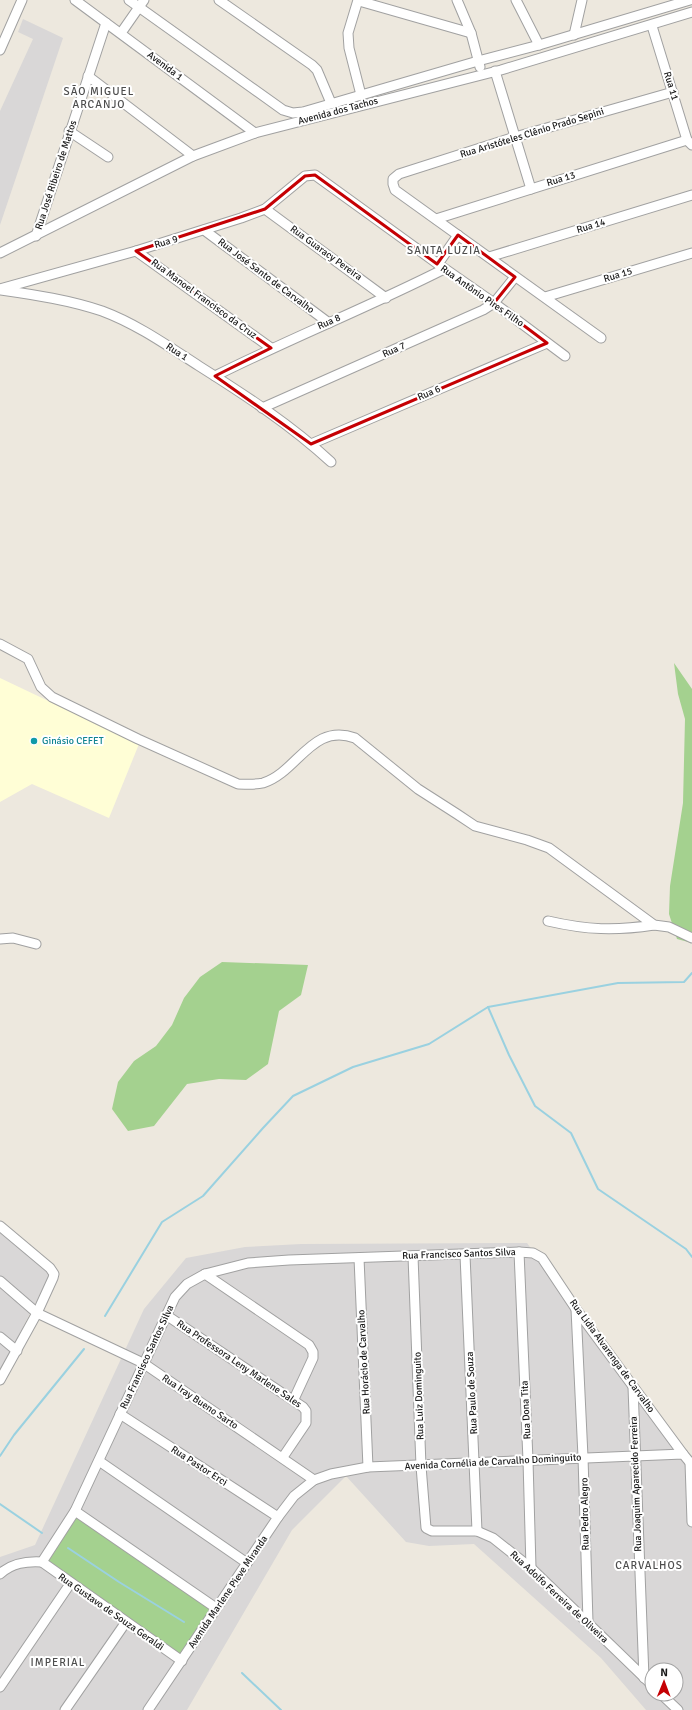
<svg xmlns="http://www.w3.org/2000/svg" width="692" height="1710" font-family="Signika,sans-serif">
	<rect width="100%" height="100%" fill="#ede8de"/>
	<g fill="#d9d7d7" fill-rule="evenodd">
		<polygon points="23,19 63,38 0,225 0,111 33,39 18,32"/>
		<polygon points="0,1226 52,1271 0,1371"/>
		<path d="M527,1243L692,1469V1710H646L601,1658L474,1544L429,1546L406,1542L346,1476L292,1530L187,1710H0V1557L35,1545L144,1309L186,1258L245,1247L301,1244ZM652,1670H676V1694H652Z"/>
	</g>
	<polygon fill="#fffed6" points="0,678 139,744 109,818 32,784 0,802"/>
	<g fill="#a4d18f">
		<polygon points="674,663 692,689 692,943 677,939 669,914 670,886 683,803 685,719 678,694"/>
		<polygon points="222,962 308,965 301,995 279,1011 268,1064 246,1080 219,1079 187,1084 154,1126 128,1131 112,1109 118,1082 134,1061 156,1046 172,1025 184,998 200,977"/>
		<polygon points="76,1514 212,1609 181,1658 46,1561"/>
	</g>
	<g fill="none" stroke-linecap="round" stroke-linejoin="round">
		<g stroke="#9ad1e0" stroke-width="2">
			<polyline points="488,1007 509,1055 535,1106 571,1133 598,1189 686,1249 692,1257"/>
			<polyline points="105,1316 162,1222 203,1196 263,1128 293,1096 353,1067 429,1044 488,1007 618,983 684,982 692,973"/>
			<polyline points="0,1456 14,1435 84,1349"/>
			<polyline points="0,1504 42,1533"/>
			<polyline points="68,1548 119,1582 184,1622"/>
			<polyline points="242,1673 281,1710"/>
		</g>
		<g stroke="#a1a1a1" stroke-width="11">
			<g id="minor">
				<polyline points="75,0 255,133"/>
				<polyline points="129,0 283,110 293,113 303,112 478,61 539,45 690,0"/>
				<polyline points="219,0 312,65 317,70 331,103"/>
				<polyline points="358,0 348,33 349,48 361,95"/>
				<polyline points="457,0 471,33 480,67"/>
				<polyline points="516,0 539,45"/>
				<polyline points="359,1 471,33"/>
				<polyline points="652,26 687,140 692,145"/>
				<polyline points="121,33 144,0"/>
				<polyline points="574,35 582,0"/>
				<polyline points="0,50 22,0"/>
				<polyline points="495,71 531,189"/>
				<polyline points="88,76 193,156"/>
				<polyline points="69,131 108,157"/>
				<polyline points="265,209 386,298"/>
				<polyline points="436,219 687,140"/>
				<polyline points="204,230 329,323"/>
				<polyline points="36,236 106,23"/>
				<polyline points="136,251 271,348"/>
				<polyline points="0,253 193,156 255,133 501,70 692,12"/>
				<polyline points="489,257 692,195"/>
				<polyline points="438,264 458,235"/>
				<polyline points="0,289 136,251 241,218 265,209 305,176 315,175 438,264 494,303 565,356"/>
				<path d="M1,290C36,295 69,300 102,311C137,324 168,346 199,366C245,395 291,425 331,462"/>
				<polyline points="545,297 692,253"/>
				<polyline points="601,338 395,190 393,184 393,179 399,174 515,137 673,92"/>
				<path d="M215,376C291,338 369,307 444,269"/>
				<polyline points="262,408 483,310 494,303 515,277"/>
				<polyline points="311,444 547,343"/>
				<path d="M0,644L28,659L41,687L52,697L138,739L238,784C247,784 255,785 263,783C298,772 312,722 355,738L418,789L457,814L475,826L527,840L549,848L654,925L669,927L692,938"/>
				<path d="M548,921C587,930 615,931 654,925"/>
				<polyline points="0,939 13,938 36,944"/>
				<polyline points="0,1226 50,1268 54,1274 53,1278 37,1313 0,1380"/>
				<polyline points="519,1252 528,1460 531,1568"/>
				<polyline points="465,1255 477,1531"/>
				<polyline points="413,1256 421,1466 426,1528 432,1531 477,1531 493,1538 531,1568 652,1685"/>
				<polyline points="359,1258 368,1467"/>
				<polyline points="205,1274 309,1345 313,1352 313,1358 294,1399"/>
				<polyline points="0,1281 37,1313 143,1363 314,1480"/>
				<polyline points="576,1309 583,1457 588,1622"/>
				<polyline points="166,1315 303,1407 306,1411 306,1423 283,1457"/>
				<polyline points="0,1337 17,1351"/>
				<polyline points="633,1387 644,1678"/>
				<polyline points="120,1414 278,1517"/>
				<polyline points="99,1461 247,1563"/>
				<polyline points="690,1462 692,1522"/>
				<polyline points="75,1511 216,1608"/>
				<polyline points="42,1562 182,1661"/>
				<path d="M0,1574C12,1563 26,1561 42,1562L75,1511L175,1297L187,1284L205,1274L248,1263L289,1260L519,1252L533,1253L542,1258L576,1309L683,1454"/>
				<polyline points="0,1687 70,1584"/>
				<polyline points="661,1694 678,1710"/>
				<polyline points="65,1710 126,1622"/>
				<polyline points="148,1710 278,1517 294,1496 314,1480 331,1474 368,1467 683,1454 692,1465"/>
			</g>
		</g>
		<use href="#minor" stroke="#fff" stroke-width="9"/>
	</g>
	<path fill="none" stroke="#c50004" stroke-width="3" stroke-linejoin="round" d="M315,175L437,264L458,235L515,277L494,303L547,343L311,444L215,376L271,348L136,251L265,209L305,176Z"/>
	<circle fill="#0f9aa8" stroke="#fff" stroke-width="1.5" cx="34" cy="741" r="4"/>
	<g text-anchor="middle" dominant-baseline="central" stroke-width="4" stroke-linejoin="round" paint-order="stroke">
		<g font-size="10" fill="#1a1a1a" stroke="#fff">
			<text transform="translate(165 66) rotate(37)">Avenida 1</text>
			<text transform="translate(671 86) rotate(73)">Rua 11</text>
			<text transform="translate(338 111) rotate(-15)">Avenida dos Tachos</text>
			<text transform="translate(532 133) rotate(-17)">Rua Aristóteles Clênio Prado Sepini</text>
			<text transform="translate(56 175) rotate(-72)">Rua José Ribeiro de Mattos</text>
			<text transform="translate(561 179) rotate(-17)">Rua 13</text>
			<text transform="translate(591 226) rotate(-17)">Rua 14</text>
			<text transform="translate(166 242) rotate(-17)">Rua 9</text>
			<text transform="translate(326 253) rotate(36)">Rua Guaracy Pereira</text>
			<text transform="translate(618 275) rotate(-17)">Rua 15</text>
			<text transform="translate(266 276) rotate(37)">Rua José Santo de Carvalho</text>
			<text transform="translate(482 296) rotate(35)">Rua Antônio Pires Filho</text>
			<text transform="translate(204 299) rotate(36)">Rua Manoel Francisco da Cruz</text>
			<text transform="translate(329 322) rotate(-24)">Rua 8</text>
			<text transform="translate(394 350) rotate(-24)">Rua 7</text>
			<text transform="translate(177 352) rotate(33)">Rua 1</text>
			<text transform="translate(429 393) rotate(-23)">Rua 6</text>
			<text transform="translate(459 1254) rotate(-2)">Rua Francisco Santos Silva</text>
			<text transform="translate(612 1356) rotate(54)">Rua Lidia Alvarenga de Carvalho</text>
			<text transform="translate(147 1357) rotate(-65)">Rua Francisco Santos Silva</text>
			<text transform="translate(364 1362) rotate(-93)">Rua Horácio de Carvalho</text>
			<text transform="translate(239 1364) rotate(34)">Rua Professora Leny Marlene Sales</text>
			<text transform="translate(472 1393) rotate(-93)">Rua Paulo de Souza</text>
			<text transform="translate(419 1396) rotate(-92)">Rua Luiz Dominguito</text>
			<text transform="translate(200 1402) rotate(34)">Rua Iray Bueno Sarto</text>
			<text transform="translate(526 1410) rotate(-93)">Rua Dona Tita</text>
			<text transform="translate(493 1462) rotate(-3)">Avenida Cornélia de Carvalho Dominguito</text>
			<text transform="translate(199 1466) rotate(33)">Rua Pastor Erci</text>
			<text transform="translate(636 1484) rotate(-92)">Rua Joaquim Aparecido Ferreira</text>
			<text transform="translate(585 1514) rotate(-91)">Rua Pedro Alegro</text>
			<text transform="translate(228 1592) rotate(-56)">Avenida Marlene Pieve Miranda</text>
			<text transform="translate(559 1597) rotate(43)">Rua Adolfo Ferreira de Oliveira</text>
			<text transform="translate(111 1612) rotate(35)">Rua Gustavo de Souza Geraldi</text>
		</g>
		<g font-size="10" fill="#0d838f" stroke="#fff" text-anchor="start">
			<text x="42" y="741">Ginásio CEFET</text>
		</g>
		<g font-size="11" letter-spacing="1" fill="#4d4d4d" stroke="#fff">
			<text x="99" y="91">SÃO MIGUEL<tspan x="99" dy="13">ARCANJO</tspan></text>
			<text x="444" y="250">SANTA LUZIA</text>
			<text x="649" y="1565">CARVALHOS</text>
			<text x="58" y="1662">IMPERIAL</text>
		</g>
	</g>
	<g transform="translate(664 1682) rotate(1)"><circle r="19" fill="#ffffff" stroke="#a3a3a3"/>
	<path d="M0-3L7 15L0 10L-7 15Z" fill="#c50004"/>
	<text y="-6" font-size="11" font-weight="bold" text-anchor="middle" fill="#1a1a1a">N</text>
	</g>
</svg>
